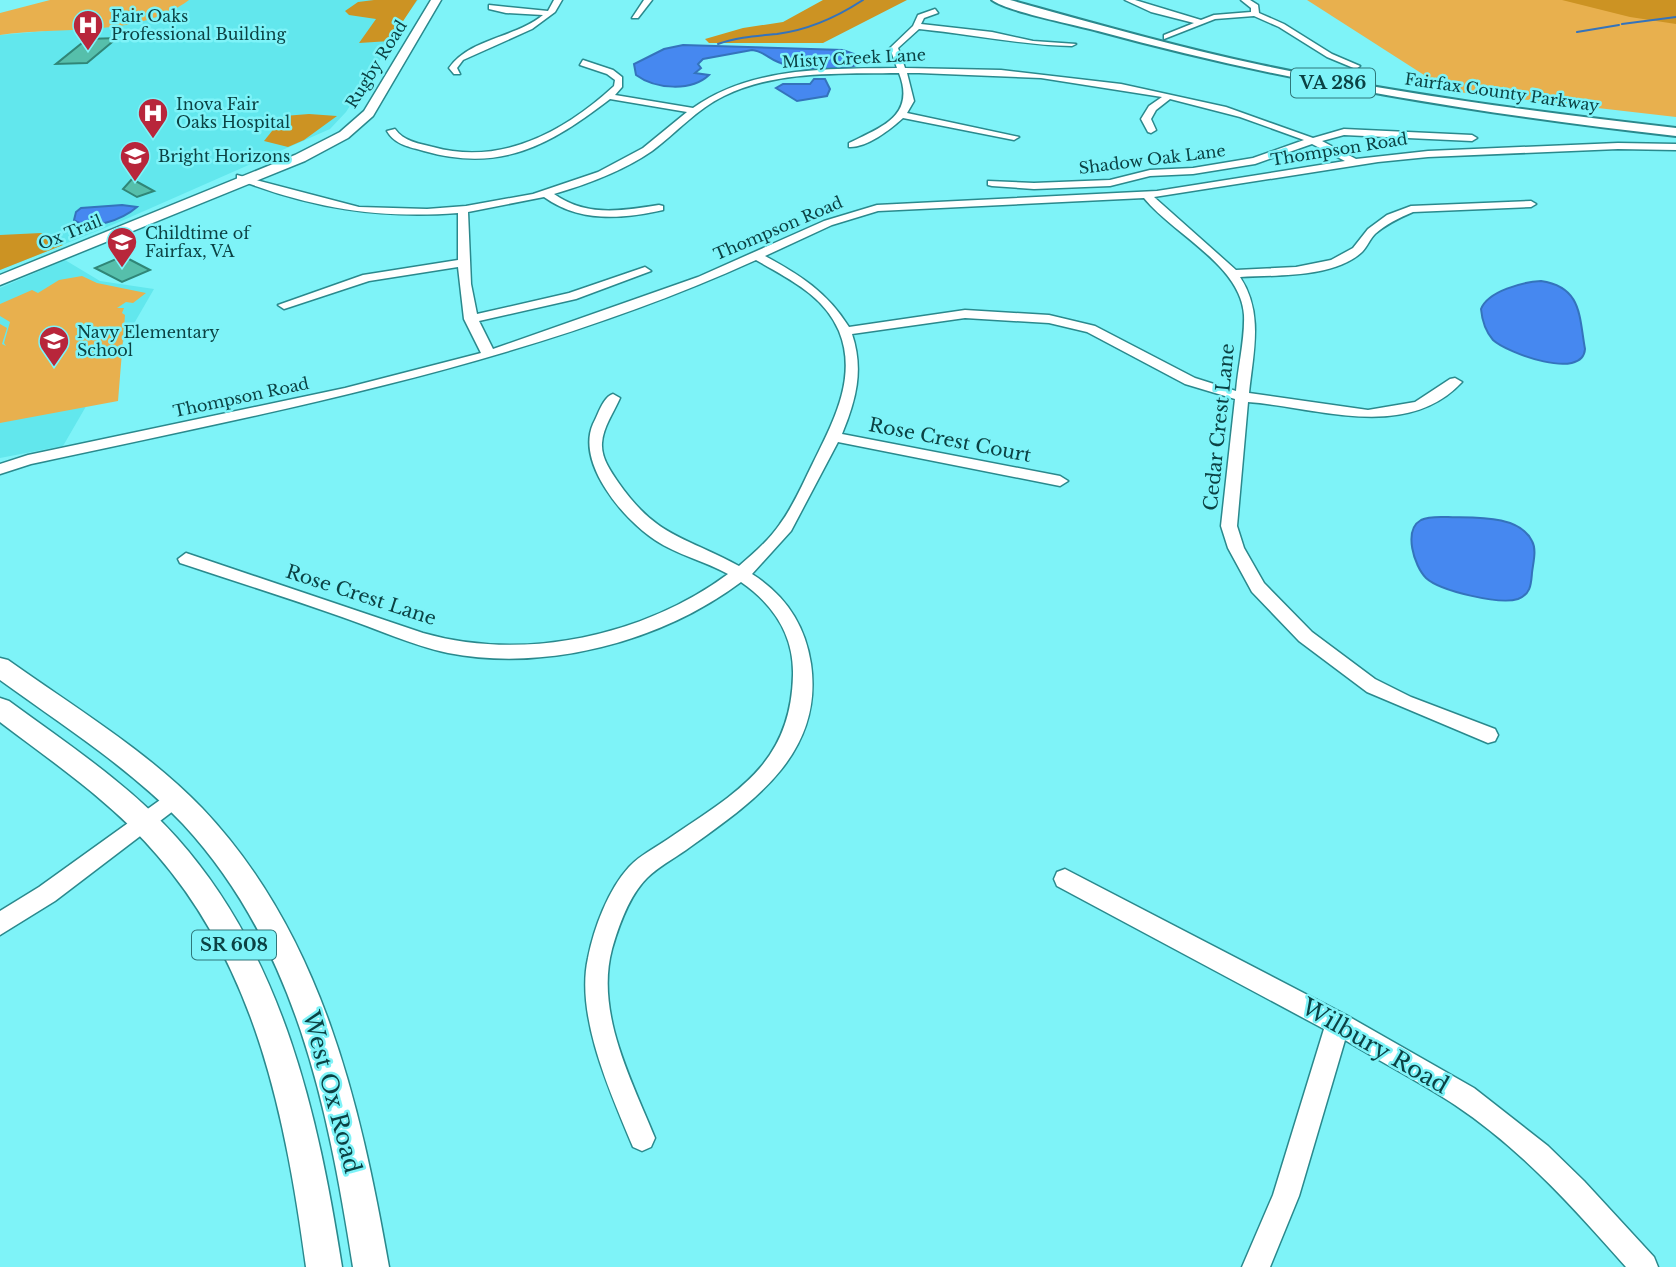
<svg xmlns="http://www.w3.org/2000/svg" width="1676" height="1267" font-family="'Libre Baskerville',serif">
	<rect width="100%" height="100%" fill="#7ef3f8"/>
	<g fill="#62e7ed">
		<polygon points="188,0 418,0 378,52 383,55 346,112 330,129 117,223 0,270 0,35 126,24 167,13"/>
		<polygon points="65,260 100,281 154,289 63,446 0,458 0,288"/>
	</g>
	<g fill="#e8b04e">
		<path d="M50,0H189C138,38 60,26 0,35V13Z"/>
		<polygon points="1307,0 1676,0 1676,117 1449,91"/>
		<polygon points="82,276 97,283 146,293 133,303 126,302 117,308 124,308 122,313 125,315 118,401 0,423 0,324 7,328 2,344 6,346 4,343 10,322 0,316 0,304 32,290 38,293 59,280"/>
	</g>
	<g fill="#cc9323">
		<polygon points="374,0 417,0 390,41 359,43 376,19 349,15 345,11 358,2"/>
		<polygon points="823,0 907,0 823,43 709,43 705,39 743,28 783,22"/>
		<polygon points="1562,0 1676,0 1676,24 1630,17"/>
		<polygon points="309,114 337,116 304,140 288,147 264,141 284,116"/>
		<polygon points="41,233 63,245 0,270 0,235"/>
	</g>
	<g fill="#4688f0" stroke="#3473bc" stroke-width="2">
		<path d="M683,45L843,50L854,54L859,64L851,67C827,69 801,72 778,62C768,58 763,51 752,50L703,59L698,64L701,68L695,73L709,75C691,92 655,89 636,75L634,64L664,49Z"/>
		<polygon points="814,79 825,79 830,89 827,96 797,101 776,88 783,84 810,84"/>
		<path d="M122,205L137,207C123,219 91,232 74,220L76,212L81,208Z"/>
		<path d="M1541,281C1582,287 1579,316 1585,349C1583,381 1507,353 1493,340C1486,332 1482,320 1481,309C1488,291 1523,282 1541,281Z"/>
		<path d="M1448,517C1472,518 1519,514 1532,541C1537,550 1533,563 1532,573C1531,584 1531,594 1518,599C1500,605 1440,591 1426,578C1414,566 1403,530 1421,520C1429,516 1439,517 1448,517Z"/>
	</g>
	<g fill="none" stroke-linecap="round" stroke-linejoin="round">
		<g stroke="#3473bc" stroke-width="2">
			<polyline points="1622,24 1676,17"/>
			<polyline points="1577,32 1619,25"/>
			<path d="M718,44C737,37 757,36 777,34C809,30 837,17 863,0"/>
		</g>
	</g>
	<g fill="#56bfab" stroke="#308677" stroke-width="2">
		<polygon points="117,38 87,63 56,64 87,39"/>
		<polygon points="132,179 154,191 137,197 123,189"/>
		<polygon points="123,256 150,270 122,282 95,268"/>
	</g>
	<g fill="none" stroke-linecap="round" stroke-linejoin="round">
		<g stroke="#2a898d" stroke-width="3">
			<g id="minor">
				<path d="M554,0H562L555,12L532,29L463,60L457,68L460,74H454L449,68C470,38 515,38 543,15L506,13L489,9V5L548,11Z"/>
				<polygon points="644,0 652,0 638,18 632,18"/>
				<polygon points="1125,0 1135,0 1201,20 1214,15 1251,12 1251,8 1241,0 1250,0 1258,5 1259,13 1284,24 1332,54 1360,66 1356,69 1327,57 1279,27 1254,16 1215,19 1164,39 1164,35 1194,23 1151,12"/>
				<path d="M935,9L938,13L924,18L921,24L992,32L1033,41L1076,44L1072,46C1021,45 970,34 919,29L898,48L905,68L1001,70L1121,84L1226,107L1313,138L1344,129L1472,135L1477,138L1472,141L1344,135L1322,141L1356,159L1428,151L1618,143L1676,144V150L1618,149L1428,157L1378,162L1154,197L1236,270L1296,267L1331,260L1353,248L1368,229L1387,215L1411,206L1531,201L1536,204L1531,207L1413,212C1399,218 1386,224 1375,234C1370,239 1367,247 1362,252C1334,278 1276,275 1240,277C1264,313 1253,353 1249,393L1368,410L1415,402L1450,379L1455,378L1462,382C1406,442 1317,407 1248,402L1237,526L1244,548L1264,583L1312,632L1375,679L1411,697L1495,729L1498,735L1495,741L1488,743L1367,692L1299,641L1252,592L1228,548L1221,526L1235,399L1185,384L1087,332L1049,323L965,318L852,334C864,370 856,400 842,434L1060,476L1068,481L1060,486L838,442L791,531L752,574C785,595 805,624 811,664C824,756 750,804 686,850C673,859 658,867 647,878C629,896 619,925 612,949C595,1013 632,1081 655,1138L651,1147L642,1151L633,1147C611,1094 575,1016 588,958C594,928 608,890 629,867C640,855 655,848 668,839C735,793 791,765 793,675C794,635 773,604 741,582C661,642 546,672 448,653C411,645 377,629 342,617C288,598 234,581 180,563L178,559L186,553L423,633C524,662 644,636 728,574C705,561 677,555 655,540C623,519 576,463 593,424C598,415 603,397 613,394L620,398C614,412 603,427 602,443C601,458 610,470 618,482C657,538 684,536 739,566C754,553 769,540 780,524C794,505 803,483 813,463C833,422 858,377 839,331C824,295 787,278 756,260C525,365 276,411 31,464L0,474V464L28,455L345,388L481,353L464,319L458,267L369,281L284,309L278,305L363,275L458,260V213C379,219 311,208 237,179V175L359,207L427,209L466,206L533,194L598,172L643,148L687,112L610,99C550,145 501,173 424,151C410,147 395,145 387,131L395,129C403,141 420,144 433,147C501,166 564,132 614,86L615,80L607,74L580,65L583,60L613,70L622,77V87L615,95L693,108C752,66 828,69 897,68L890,48L913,26L918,15ZM899,73C916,116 881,127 849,143V147C866,148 890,130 903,118L1014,140L1019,137L907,113L914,101L907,73H919L1041,78L1162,97L1149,106L1141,119L1148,132L1151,133L1156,130L1151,119L1156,110L1170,99L1240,117L1304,140L1253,158L1193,168L1150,170L1110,180L1034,183L988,181V185L992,186L1034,189L1110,186L1150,176L1193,174L1255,164L1312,144L1345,161L1157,191L877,205L824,221L698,277L493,349L479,321L576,299L651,271L645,267L569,293L477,314L471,284L468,212L544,197C580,223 622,219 663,210V206L659,205C622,211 586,217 554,194C588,184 623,171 652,151C676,133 697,109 724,96C776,70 842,74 899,73ZM1144,198C1173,234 1241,265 1244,315C1245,339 1238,366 1236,391L1195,378L1095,326L1049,315L965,310L849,327C827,292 800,275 765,256L832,225L878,211Z"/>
				<polygon points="174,790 181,793 184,799 181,805 55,901 0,935 0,911 39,887"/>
				<path d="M1065,869L1346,1015L1474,1088L1548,1146L1584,1181L1654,1257L1658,1267H1626C1574,1208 1521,1149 1455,1105C1420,1082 1381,1062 1345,1040L1299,1196L1270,1267H1242L1273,1195L1324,1029L1057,886L1054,879L1057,872Z"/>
			</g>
		</g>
		<g stroke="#2a898d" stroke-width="3">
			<g id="major">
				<polygon points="431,0 441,0 373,116 348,138 305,161 0,285 0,275 295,155 340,132 364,111"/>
				<path d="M0,658L8,660C74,707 146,750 202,808C321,933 360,1102 389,1267H353C328,1108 296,946 183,824C130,768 62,725 0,680Z"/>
				<path d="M0,698L9,701C66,743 129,784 177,838C283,957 318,1114 342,1267H306C286,1120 257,970 157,855C113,803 54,763 0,722Z"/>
			</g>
		</g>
		<g stroke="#2a898d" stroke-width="4">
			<path id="highway" d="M992,0H1010C1093,23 1177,47 1261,65C1398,94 1537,112 1676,128V136C1480,114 1288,83 1098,31C1076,25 1006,11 992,0Z"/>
		</g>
		<use href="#minor" fill="#fff" fill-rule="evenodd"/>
		<use href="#major" fill="#fff" fill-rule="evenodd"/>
		<use href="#highway" fill="#fff" fill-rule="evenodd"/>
	</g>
	<defs>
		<g id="hospital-pin" transform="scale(1.575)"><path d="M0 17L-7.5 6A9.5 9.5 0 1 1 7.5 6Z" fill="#b8263b" stroke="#7ef3f8"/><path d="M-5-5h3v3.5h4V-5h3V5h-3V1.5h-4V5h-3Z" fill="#fff"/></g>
		<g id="school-pin" transform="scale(1.575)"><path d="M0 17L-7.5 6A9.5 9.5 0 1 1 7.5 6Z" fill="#b8263b" stroke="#7ef3f8"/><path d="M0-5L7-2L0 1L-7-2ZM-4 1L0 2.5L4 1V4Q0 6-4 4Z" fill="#fff"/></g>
	</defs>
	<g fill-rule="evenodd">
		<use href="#hospital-pin" x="88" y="25"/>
		<use href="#hospital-pin" x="153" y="113"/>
		<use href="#school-pin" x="135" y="156"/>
		<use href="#school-pin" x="122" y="242"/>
		<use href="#school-pin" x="54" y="341"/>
	</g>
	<g text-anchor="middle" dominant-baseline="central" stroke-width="5" stroke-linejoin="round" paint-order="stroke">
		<g font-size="16" fill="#0b4244" stroke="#7ef3f8" text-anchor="start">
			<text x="111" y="16">Fair Oaks<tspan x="111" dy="18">Professional Building</tspan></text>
			<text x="176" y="104">Inova Fair<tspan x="176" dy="18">Oaks Hospital</tspan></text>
			<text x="158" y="156">Bright Horizons</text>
			<text x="145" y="233">Childtime of<tspan x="145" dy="18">Fairfax, VA</tspan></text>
			<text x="77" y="332">Navy Elementary<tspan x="77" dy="18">School</tspan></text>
		</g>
		<g font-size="16" fill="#0b4244" stroke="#7ef3f8">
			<text transform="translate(854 58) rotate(-3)">Misty Creek Lane</text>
			<text transform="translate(376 64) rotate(-58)">Rugby Road</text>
			<text transform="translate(1502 92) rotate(8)">Fairfax County Parkway</text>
			<text transform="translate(1339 149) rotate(-9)">Thompson Road</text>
			<text transform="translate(1152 159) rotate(-7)">Shadow Oak Lane</text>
			<text transform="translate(778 228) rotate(-23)">Thompson Road</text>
			<text transform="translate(70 232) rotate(-22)">Ox Trail</text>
			<text transform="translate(241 397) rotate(-12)">Thompson Road</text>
		</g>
		<g fill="#7ef3f8" stroke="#2e777a" stroke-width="2">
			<rect x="1291" y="68.5" width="84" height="29" rx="5"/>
			<rect x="192" y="930.5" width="84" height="29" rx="5"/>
		</g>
		<g font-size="18" font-weight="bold" fill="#0b4244">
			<text x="1333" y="83">VA 286</text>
			<text x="234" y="945">SR 608</text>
		</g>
		<g font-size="19" fill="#0b4244" stroke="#7ef3f8">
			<text transform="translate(1219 427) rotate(-84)">Cedar Crest Lane</text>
			<text transform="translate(950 440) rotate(11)">Rose Crest Court</text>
			<text transform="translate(361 595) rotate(18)">Rose Crest Lane</text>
		</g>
		<g font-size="23" fill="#0b4244" stroke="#7ef3f8">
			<text transform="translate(1375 1046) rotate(30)">Wilbury Road</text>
			<text transform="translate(332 1092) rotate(75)">West Ox Road</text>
		</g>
	</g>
</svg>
